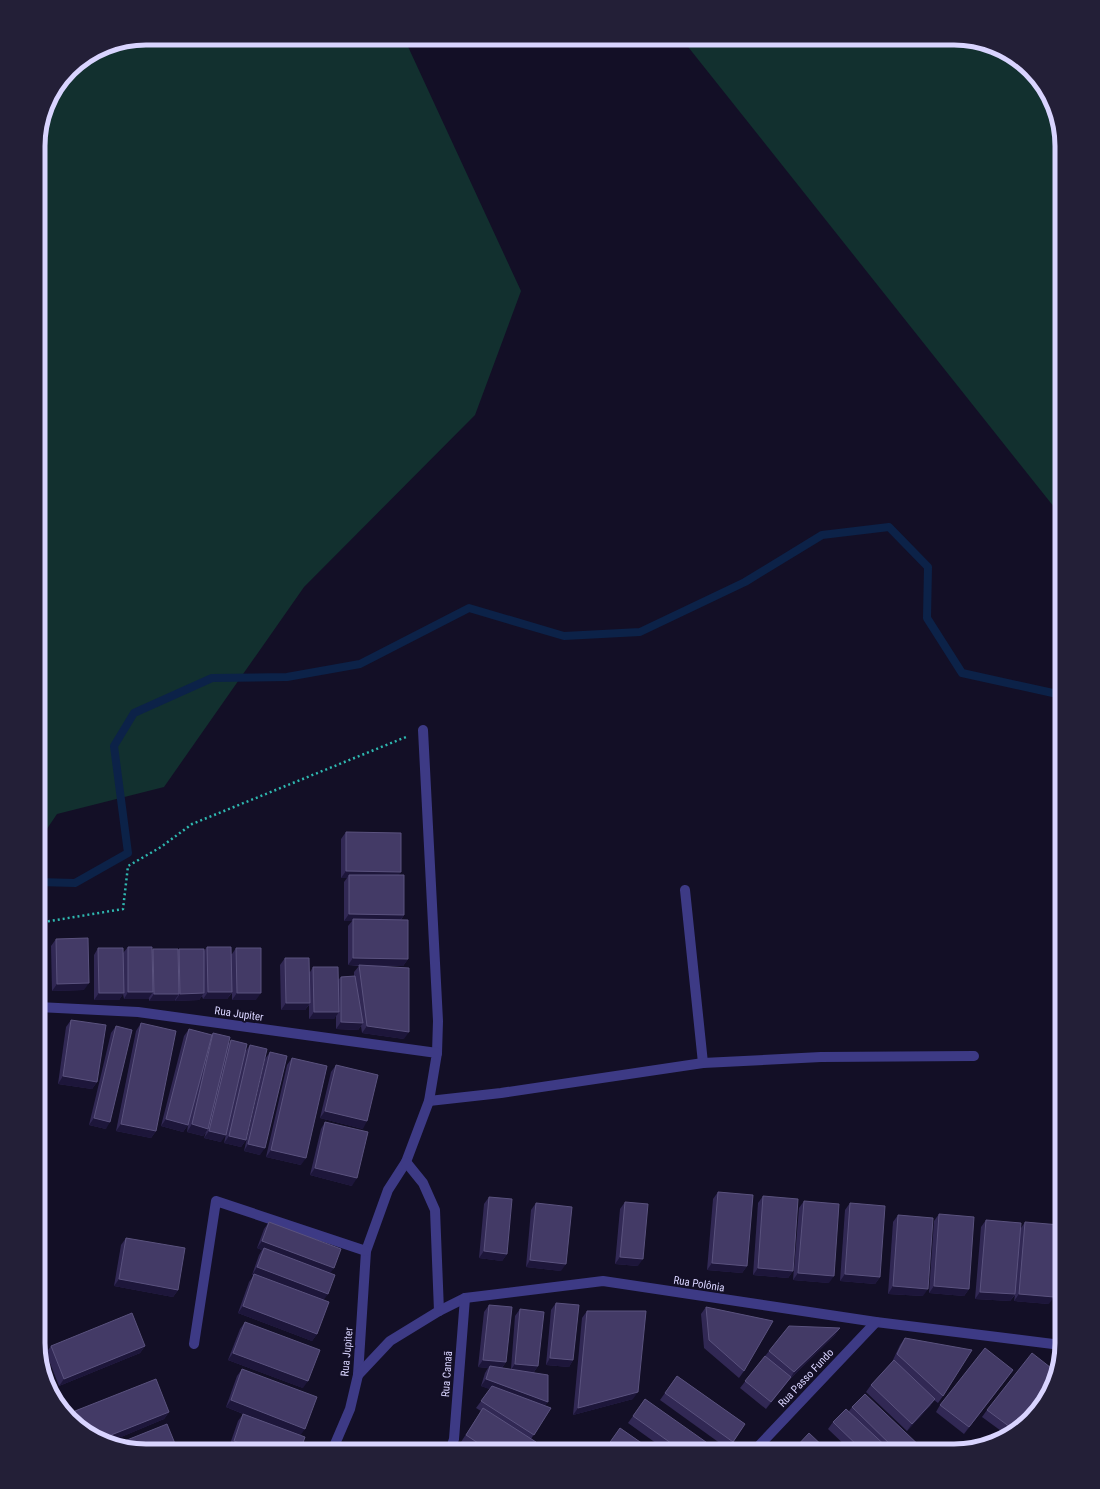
<svg xmlns="http://www.w3.org/2000/svg" width="1100" height="1489" font-family="'Roboto Condensed',sans-serif">
	<rect width="100%" height="100%" fill="#130f26"/>
	<g fill="#12302f">
		<polygon points="146,38 404,38 521,291 475,415 304,587 164,787 57,814 38,842 38,139 49,98 75,65 105,46"/>
		<polygon points="681,38 961,38 1008,53 1047,92 1062,146 1062,517"/>
	</g>
	<g fill="none" stroke-linecap="round" stroke-linejoin="round">
		<polyline stroke="#0c2248" stroke-width="8" points="38,882 75,883 128,853 114,746 134,713 212,678 287,677 360,664 469,608 564,636 640,632 745,582 822,535 889,527 928,567 927,618 962,673 1062,695"/>
		<polyline stroke="#2fb8b0" stroke-width="2.5" stroke-dasharray="2 3" stroke-linecap="butt" points="38,923 123,909 128,866 161,847 192,824 406,737"/>
		<g stroke="#3d3a85" stroke-width="10">
			<polyline points="685,890 703,1063"/>
			<polyline points="429,1101 501,1093 703,1063 821,1057 974,1056"/>
		</g>
		<g stroke="#3d3a85" stroke-width="10">
			<polyline points="423,730 438,1021 437,1053"/>
			<polyline points="38,1007 138,1012 437,1053 429,1101 406,1162 388,1190 366,1251 358,1375 350,1409 332,1451"/>
			<polyline points="406,1162 423,1183 435,1210 439,1311"/>
			<polyline points="194,1344 216,1201 366,1251"/>
			<polyline points="358,1375 390,1341 439,1311 465,1298 603,1281 876,1322 1061,1345"/>
			<polyline points="450,1451 454,1439 465,1298"/>
			<polyline points="754,1451 876,1322"/>
		</g>
	</g>
	<g fill="#312854">
		<polygon points="346,832 398,875 404,915 401,920 408,959 403,966 363,966 404,1039 362,1033 361,1026 358,1030 336,1029 336,1015 334,1019 309,1019 309,1005 305,1010 281,1010 280,965 285,958 310,972 313,967 338,980 341,977 354,976 354,972 359,966 348,965 348,926 352,921 344,921 344,882 347,878 341,878 341,839"/>
		<polygon points="56,939 84,990 52,991 51,946"/>
		<polygon points="128,947 152,950 153,949 178,950 179,949 204,951 207,947 232,954 236,948 256,1000 232,1000 232,993 227,999 203,999 202,996 199,1000 175,1001 175,999 174,1001 149,1001 149,998 148,999 124,999 123,994 119,1000 94,1000 94,955 98,948 123,953"/>
		<polygon points="71,1020 97,1082 92,1089 58,1084 66,1027"/>
		<polygon points="141,1023 156,1131 151,1138 116,1131 136,1031"/>
		<polygon points="116,1026 106,1129 89,1125 111,1033"/>
		<polygon points="189,1029 212,1035 213,1033 229,1043 231,1040 221,1142 204,1138 206,1132 203,1136 187,1132 188,1125 183,1132 161,1126 184,1036"/>
		<polygon points="250,1045 246,1140 241,1147 224,1143 245,1052"/>
		<polygon points="270,1052 260,1155 244,1151 265,1059"/>
		<polygon points="292,1058 301,1165 266,1157 287,1065"/>
		<polygon points="336,1065 363,1129 320,1118 331,1072"/>
		<polygon points="325,1122 352,1186 310,1175 321,1129"/>
		<polygon points="718,1192 747,1266 742,1273 707,1270 713,1199"/>
		<polygon points="763,1196 793,1271 788,1278 753,1275 758,1203"/>
		<polygon points="489,1197 507,1254 502,1261 479,1258 484,1204"/>
		<polygon points="804,1201 829,1283 793,1280 799,1208"/>
		<polygon points="625,1202 638,1266 615,1264 620,1209"/>
		<polygon points="536,1203 561,1271 526,1267 531,1210"/>
		<polygon points="850,1203 880,1277 875,1284 840,1281 845,1210"/>
		<polygon points="939,1214 969,1289 964,1296 929,1293 934,1221"/>
		<polygon points="898,1215 923,1296 888,1294 893,1222"/>
		<polygon points="986,1220 1021,1228 1025,1222 1049,1304 1014,1301 1015,1295 1010,1301 975,1299 981,1227"/>
		<polygon points="269,1222 330,1273 323,1300 317,1334 312,1341 238,1313 249,1282 254,1275 252,1275 259,1255 262,1250 257,1248 264,1229"/>
		<polygon points="1062,1235 1062,1309 1056,1309 1061,1237"/>
		<polygon points="126,1238 178,1290 173,1297 114,1286 121,1245"/>
		<polygon points="556,1303 573,1360 569,1367 546,1365 551,1310"/>
		<polygon points="489,1305 506,1362 502,1368 511,1369 515,1316 520,1309 538,1366 534,1372 545,1406 551,1408 531,1439 530,1451 474,1451 461,1442 481,1411 476,1408 490,1389 481,1386 485,1373 488,1368 478,1367 484,1312"/>
		<polygon points="706,1307 744,1371 739,1378 704,1348 701,1314"/>
		<polygon points="587,1311 633,1399 573,1415 582,1318"/>
		<polygon points="245,1322 303,1388 228,1360 240,1329"/>
		<polygon points="840,1328 835,1335 790,1379 766,1409 740,1388 769,1351"/>
		<polygon points="905,1338 943,1396 938,1403 934,1400 930,1406 907,1431 866,1392 871,1385 892,1362 900,1345"/>
		<polygon points="51,1346 145,1346 140,1353 59,1386 46,1353"/>
		<polygon points="242,1369 301,1435 300,1451 218,1451 221,1450 226,1443 230,1444 238,1421 243,1414 253,1418 226,1407 237,1376"/>
		<polygon points="1055,1371 1050,1386 1024,1421 1008,1436 982,1417 987,1410"/>
		<polygon points="677,1376 745,1424 728,1449 660,1400"/>
		<polygon points="1008,1377 964,1434 936,1412 940,1405"/>
		<polygon points="645,1399 711,1451 667,1451 628,1423"/>
		<polygon points="852,1407 925,1451 851,1451 828,1429 833,1422 849,1411"/>
		<polygon points="75,1411 169,1412 164,1419 109,1442 92,1436 71,1416"/>
		<polygon points="620,1428 653,1451 604,1451"/>
		<polygon points="796,1447 828,1451 793,1451"/>
	</g>
	<g fill="#1d163a">
		<polygon points="346,871 401,872 396,879 349,875 347,878 341,878"/>
		<polygon points="349,914 404,915 399,922 353,919 352,921 344,921"/>
		<polygon points="353,958 408,959 403,966 348,965"/>
		<polygon points="89,983 84,990 52,991 57,984"/>
		<polygon points="128,992 153,992 148,999 124,999"/>
		<polygon points="208,992 232,992 227,999 203,999"/>
		<polygon points="99,993 124,993 119,1000 94,1000"/>
		<polygon points="204,993 199,1000 175,1001 180,994"/>
		<polygon points="237,993 261,993 256,1000 232,1000"/>
		<polygon points="154,994 179,994 174,1001 149,1001"/>
		<polygon points="286,1003 310,1003 305,1010 281,1010"/>
		<polygon points="314,1012 339,1012 334,1019 309,1019"/>
		<polygon points="341,1022 363,1023 358,1030 336,1029"/>
		<polygon points="367,1026 409,1032 404,1039 362,1033"/>
		<polygon points="63,1076 97,1082 92,1089 58,1084"/>
		<polygon points="325,1111 367,1121 363,1129 320,1118"/>
		<polygon points="94,1118 110,1122 106,1129 89,1125"/>
		<polygon points="166,1119 188,1125 183,1132 161,1126"/>
		<polygon points="121,1124 156,1131 151,1138 116,1131"/>
		<polygon points="192,1124 208,1129 203,1136 187,1132"/>
		<polygon points="209,1131 226,1135 221,1142 204,1138"/>
		<polygon points="229,1136 246,1140 241,1147 224,1143"/>
		<polygon points="248,1144 265,1148 260,1155 244,1151"/>
		<polygon points="271,1150 306,1158 301,1165 266,1157"/>
		<polygon points="315,1168 357,1178 352,1186 310,1175"/>
		<polygon points="262,1241 334,1268 329,1275 264,1248 262,1250 257,1248"/>
		<polygon points="484,1251 507,1254 502,1261 479,1258"/>
		<polygon points="620,1257 643,1259 638,1266 615,1264"/>
		<polygon points="530,1260 566,1264 561,1271 526,1267"/>
		<polygon points="712,1263 747,1266 742,1273 707,1270"/>
		<polygon points="257,1267 328,1294 323,1301 252,1275"/>
		<polygon points="758,1268 793,1271 788,1278 753,1275"/>
		<polygon points="798,1273 834,1276 829,1283 793,1280"/>
		<polygon points="845,1274 880,1277 875,1284 840,1281"/>
		<polygon points="119,1279 178,1290 173,1297 114,1286"/>
		<polygon points="893,1286 928,1289 923,1296 888,1294"/>
		<polygon points="934,1286 969,1289 964,1296 929,1293"/>
		<polygon points="980,1292 1015,1294 1010,1301 975,1299"/>
		<polygon points="1019,1294 1054,1297 1049,1304 1014,1301"/>
		<polygon points="1061,1301 1062,1302 1062,1309 1056,1309"/>
		<polygon points="243,1306 317,1334 312,1341 238,1313"/>
		<polygon points="840,1328 835,1335 790,1379 794,1372"/>
		<polygon points="145,1346 140,1353 59,1386 64,1379"/>
		<polygon points="233,1353 308,1381 303,1388 228,1360"/>
		<polygon points="550,1358 573,1360 569,1367 546,1365"/>
		<polygon points="483,1360 506,1362 501,1369 490,1366 488,1368 478,1367"/>
		<polygon points="515,1364 538,1366 533,1373 510,1371"/>
		<polygon points="1013,1370 1008,1377 964,1434 969,1427"/>
		<polygon points="791,1377 786,1384 766,1409 771,1402"/>
		<polygon points="486,1379 548,1402 543,1409 481,1386"/>
		<polygon points="638,1392 633,1399 573,1415 578,1408"/>
		<polygon points="935,1399 930,1406 907,1431 912,1424"/>
		<polygon points="231,1400 305,1429 300,1436 226,1407"/>
		<polygon points="169,1412 164,1419 109,1442 101,1439"/>
		<polygon points="234,1441 261,1451 237,1451 229,1448"/>
	</g>
	<g fill="#433a66" stroke="#5a527e">
		<polygon points="346,832 401,833 401,872 346,871"/>
		<polygon points="349,875 404,875 404,915 349,914"/>
		<polygon points="353,919 408,920 408,959 353,958"/>
		<polygon points="88,938 89,983 57,984 56,939"/>
		<polygon points="128,947 152,947 153,992 128,992"/>
		<polygon points="207,947 231,947 232,992 208,992"/>
		<polygon points="98,948 123,948 124,993 99,993"/>
		<polygon points="236,948 261,948 261,993 237,993"/>
		<polygon points="153,949 178,949 179,994 154,994"/>
		<polygon points="179,949 204,949 204,993 180,994"/>
		<polygon points="38,950 41,983 38,983"/>
		<polygon points="285,958 309,958 310,1003 286,1003"/>
		<polygon points="359,965 409,968 409,1032 367,1026"/>
		<polygon points="313,967 338,967 339,1012 314,1012"/>
		<polygon points="355,976 363,1023 341,1022 341,977"/>
		<polygon points="71,1020 106,1025 97,1082 63,1076"/>
		<polygon points="141,1023 176,1031 156,1131 121,1124"/>
		<polygon points="116,1026 132,1030 110,1122 94,1118"/>
		<polygon points="189,1029 212,1035 188,1125 166,1119"/>
		<polygon points="213,1033 230,1037 208,1129 192,1124"/>
		<polygon points="231,1040 247,1044 226,1135 209,1131"/>
		<polygon points="250,1045 267,1049 246,1140 229,1136"/>
		<polygon points="270,1052 287,1056 265,1148 248,1144"/>
		<polygon points="292,1058 327,1066 306,1158 271,1150"/>
		<polygon points="336,1065 378,1075 367,1121 325,1111"/>
		<polygon points="325,1122 368,1132 357,1178 315,1168"/>
		<polygon points="718,1192 753,1195 747,1266 712,1263"/>
		<polygon points="763,1196 798,1199 793,1271 758,1268"/>
		<polygon points="489,1197 512,1199 507,1254 484,1251"/>
		<polygon points="804,1201 839,1204 834,1276 798,1273"/>
		<polygon points="625,1202 648,1204 643,1259 620,1257"/>
		<polygon points="536,1203 572,1207 566,1264 530,1260"/>
		<polygon points="850,1203 885,1206 880,1277 845,1274"/>
		<polygon points="939,1214 974,1217 969,1289 934,1286"/>
		<polygon points="898,1215 933,1218 928,1289 893,1286"/>
		<polygon points="986,1220 1021,1223 1015,1294 980,1292"/>
		<polygon points="269,1222 341,1249 334,1268 262,1241"/>
		<polygon points="1025,1222 1060,1225 1054,1297 1019,1294"/>
		<polygon points="126,1238 185,1248 178,1290 119,1279"/>
		<polygon points="264,1248 335,1275 328,1294 257,1267"/>
		<polygon points="254,1274 329,1302 317,1334 243,1306"/>
		<polygon points="1062,1283 1062,1302 1061,1301"/>
		<polygon points="556,1303 579,1305 573,1360 550,1358"/>
		<polygon points="489,1305 512,1307 506,1362 483,1360"/>
		<polygon points="706,1307 773,1321 744,1371 709,1340"/>
		<polygon points="520,1309 544,1312 538,1366 515,1364"/>
		<polygon points="587,1311 646,1311 638,1392 578,1408"/>
		<polygon points="132,1313 145,1346 64,1379 51,1346"/>
		<polygon points="245,1322 320,1350 308,1381 233,1353"/>
		<polygon points="789,1326 840,1328 794,1372 769,1351"/>
		<polygon points="905,1338 972,1350 943,1396 897,1354"/>
		<polygon points="985,1348 1013,1370 969,1427 940,1405"/>
		<polygon points="1032,1353 1055,1371 1051,1385 1021,1423 1014,1430 987,1410"/>
		<polygon points="765,1356 791,1377 771,1402 745,1381"/>
		<polygon points="894,1360 935,1399 912,1424 871,1385"/>
		<polygon points="490,1366 548,1375 548,1402 486,1379"/>
		<polygon points="242,1369 317,1397 305,1429 231,1400"/>
		<polygon points="677,1376 745,1424 733,1442 665,1393"/>
		<polygon points="156,1379 169,1412 101,1439 92,1436 80,1425 75,1411"/>
		<polygon points="492,1386 551,1408 534,1435 481,1401"/>
		<polygon points="865,1394 925,1451 897,1451 852,1407"/>
		<polygon points="645,1399 713,1447 711,1451 682,1451 633,1416"/>
		<polygon points="483,1408 536,1442 530,1451 490,1451 466,1435"/>
		<polygon points="846,1409 891,1451 863,1451 833,1422"/>
		<polygon points="243,1414 305,1437 300,1451 261,1451 234,1441"/>
		<polygon points="167,1424 178,1451 139,1451 117,1444"/>
		<polygon points="620,1428 653,1451 617,1451 608,1445"/>
		<polygon points="809,1433 828,1451 800,1451 796,1447"/>
		<polygon points="978,1441 980,1444 973,1446"/>
		<polygon points="226,1443 245,1451 229,1451"/>
	</g>
	<g text-anchor="middle" dominant-baseline="central" stroke-width="4" stroke-linejoin="round" paint-order="stroke">
		<g font-size="11" fill="#d9d4ff" stroke="#130f26">
			<text transform="translate(239 1014) rotate(8)">Rua Jupiter</text>
			<text transform="translate(699 1284) rotate(9)">Rua Polônia</text>
			<text transform="translate(347 1352) rotate(-85)">Rua Jupiter</text>
			<text transform="translate(447 1374) rotate(-86)">Rua Canaã</text>
			<text transform="translate(806 1378) rotate(-47)">Rua Passo Fundo</text>
		</g>
	</g>
	<path d="M0 0H1100V1489H0ZM146 45H954A101 101 0 0 1 1055 146V1343A101 101 0 0 1 954 1444H146A101 101 0 0 1 45 1343V146A101 101 0 0 1 146 45Z" fill="#231f37" fill-rule="evenodd"/>
	<path fill="none" stroke="#d9d4ff" stroke-width="5" d="M146 45H954A101 101 0 0 1 1055 146V1343A101 101 0 0 1 954 1444H146A101 101 0 0 1 45 1343V146A101 101 0 0 1 146 45Z"/>
</svg>
